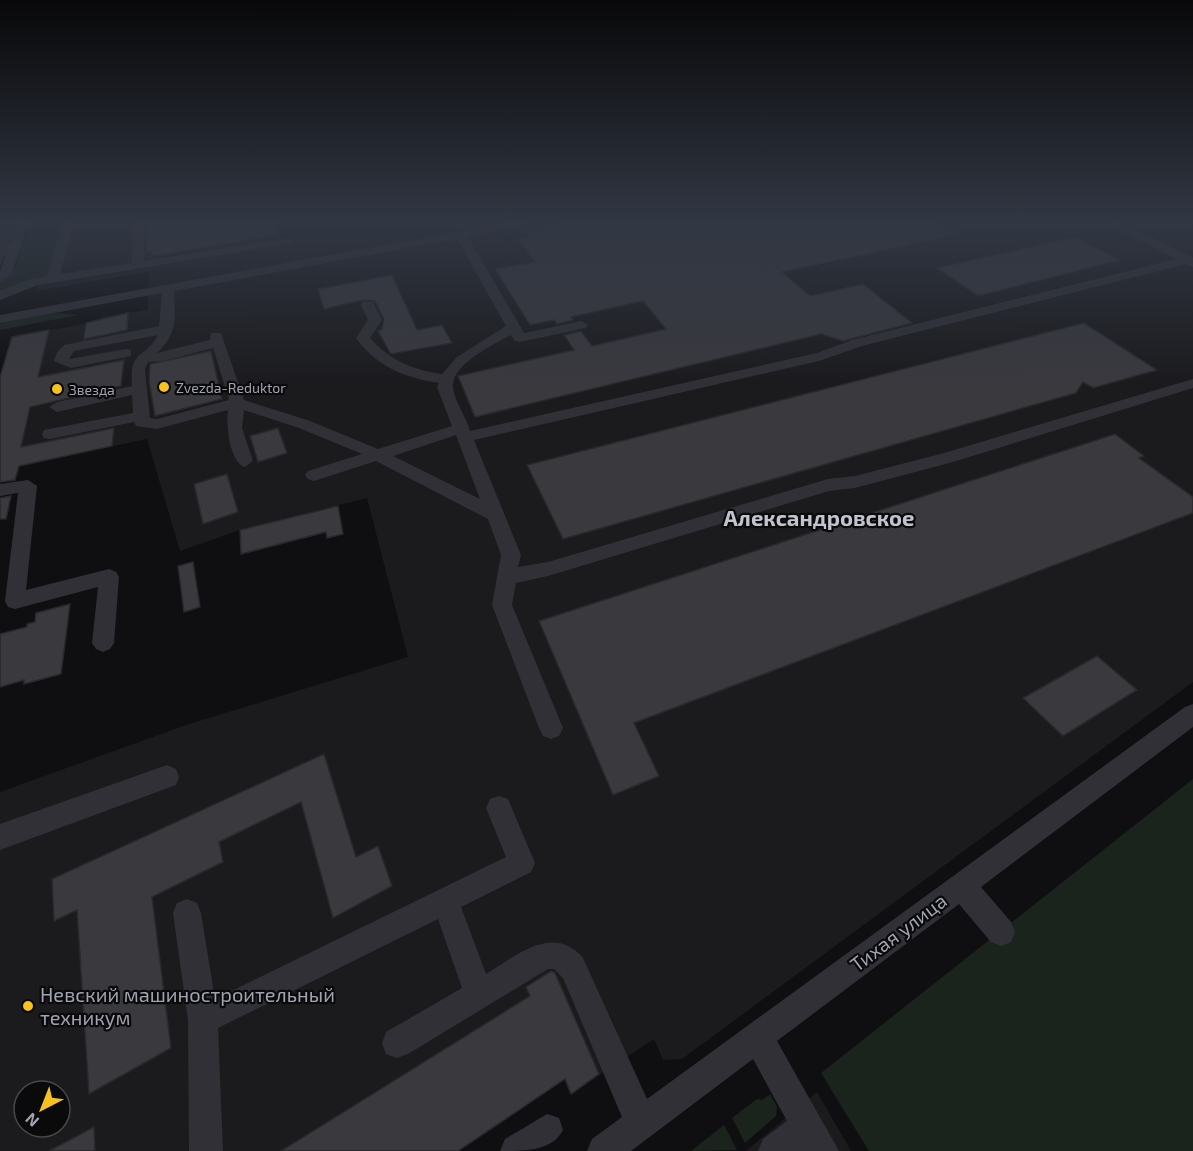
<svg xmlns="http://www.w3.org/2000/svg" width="1193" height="1151" font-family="'Exo 2',sans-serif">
	<rect width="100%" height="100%" fill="#0f0f11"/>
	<g fill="#1b1b1e" fill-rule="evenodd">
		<path d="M65,221H1193V682L682,1059L663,1060L654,1039L571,1094L565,1079L458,1151H0V792L186,725L408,657L367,498L240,530L180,551L147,439L0,470V377L12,337L102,321V317L147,310L148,306L149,272L36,291L41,271ZM24,1091H60V1127H24Z"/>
		<polygon points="817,1092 851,1151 746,1151"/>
	</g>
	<g fill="#1b231d">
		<polygon points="31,221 66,221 49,275 0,291 0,281 15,268"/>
		<path d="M432,221H493C476,234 448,235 432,221Z"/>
		<polygon points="53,313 79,315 0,330 0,324 3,322"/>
		<polygon points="1193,779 1193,1151 869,1151 821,1073"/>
		<polygon points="770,1094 777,1107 776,1116 745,1143 732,1118 757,1099 762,1100"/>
		<polygon points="724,1125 737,1150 691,1151"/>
	</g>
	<g fill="#39393e" stroke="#29292d" stroke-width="1.5">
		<polygon points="15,221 0,265 0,223"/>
		<polygon points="147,221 274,221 278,235 151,256 152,251 146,252"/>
		<polygon points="582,221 938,221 960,234 782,272 810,296 863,284 912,323 843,341 821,334 475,417 458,376 574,350 564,335 581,331 592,346 666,329 643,301 571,317 573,320 557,324 554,320 530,325 495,269 535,262 518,238 530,236 525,230"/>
		<polygon points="1075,237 1120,260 982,295 977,295 937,268"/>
		<polygon points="392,275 417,330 442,325 452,343 391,354 378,331 382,329 384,319 375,301 363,300 324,309 318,289"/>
		<polygon points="128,313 127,330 84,339 86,323"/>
		<polygon points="1084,323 1157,370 1093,388 1083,382 1076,393 563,539 527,465"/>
		<polygon points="49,330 38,377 124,360 121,386 30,407 21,447 114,428 112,446 19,466 15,480 0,482 0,377 12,337"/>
		<polygon points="211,351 222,399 155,416 149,382 150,364"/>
		<polygon points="278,428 287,453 258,462 250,436"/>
		<polygon points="1115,434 1144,456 1139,458 1193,497 1193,513 634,723 659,776 613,795 539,621"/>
		<polygon points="227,474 238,512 203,524 194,484"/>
		<polygon points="11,496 6,519 0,519 0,498"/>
		<polygon points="338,506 343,534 327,538 326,532 241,554 240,530"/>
		<polygon points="193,562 200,607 184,612 178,566"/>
		<polygon points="70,604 61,674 24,684 24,680 0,687 0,634 27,627 27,624 35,622 36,613"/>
		<polygon points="1097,656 1137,690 1063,736 1023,698"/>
		<polygon points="324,754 356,857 378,846 392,886 333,918 301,802 219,842 223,862 152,897 171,1048 89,1094 77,910 54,921 52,879"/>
		<polygon points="551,971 555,973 599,1074 571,1094 565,1079 458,1151 281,1151 530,996 526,987"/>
		<polygon points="94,1127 95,1151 49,1151"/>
	</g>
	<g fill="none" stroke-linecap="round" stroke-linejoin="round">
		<polyline stroke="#2c2d31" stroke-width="13" stroke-dasharray="13 6" stroke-linecap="butt" points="0,254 9,233 17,230"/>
		<g fill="#303036" fill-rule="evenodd">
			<polygon points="17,221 29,221 12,273 0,282 0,272"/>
			<polygon points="63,221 75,221 60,274 132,263 133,221 145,221 144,261 288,238 294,241 288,244 38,285 0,300 0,291 31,279 47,276"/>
			<path d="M517,221H541L468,237L524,333L581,321L588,325L586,328L520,342L515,341L511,335C495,344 451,364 453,387C454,401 467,418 470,431L817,353L852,340L1176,259L1104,221H1119L1193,258V267L1186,264L862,346L819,361L474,440L521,555L518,567L548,562L828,479L855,476L944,453L1193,379V388L953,462L855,488L829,491L548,576L516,583L512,605L563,728L559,736L551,739L543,736L539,728L492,605L501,555L488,519L376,461L314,481L308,479L305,475L308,471L362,454L299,428L244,410L242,428L253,461L245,467C229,462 226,424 228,410L157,429L136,426L134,422L50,439L44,438L42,434L44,430L133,413L132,395L57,412L49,407L57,402L132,386C129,348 145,360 158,335L74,351L69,359L126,349L131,350V356L71,368L54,361L57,352L64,345L159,326L162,293L0,323V315ZM457,239L506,326L457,357L442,374C413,370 389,360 370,338L382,320L373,302H363L361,305L368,320L356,338C376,366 405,378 439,383L437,387L452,426L378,449L310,421L244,400L221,333H211L210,340L157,353C178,333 175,319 174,291ZM213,348L229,400L157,419L150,418L145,369L148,362L163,361ZM456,435L480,499L393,456Z"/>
			<polygon points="28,480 37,486 26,590 109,569 116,572 119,577 114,643 110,649 103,652 96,649 92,643 98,587 15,609 8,607 5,601 18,493 0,496 0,484"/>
			<path d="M1193,704V727L981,887L1011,922L1015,932L1011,942L1001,946L991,942L959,904L777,1041L839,1151H758L763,1139L787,1121L753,1059L631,1151H587L592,1139L622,1117L563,978L554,969H548L408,1054L397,1058L386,1054L382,1043L386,1032L462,988L438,919L218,1028L223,1151H189L188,1020L173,913L177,903L187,899L197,903L201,913L215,999L506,857L486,808L490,799L499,796L508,799L535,863L531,872L461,907L486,974C516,956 553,923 583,958L647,1099L1185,707Z"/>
			<polygon points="167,765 176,769 179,777 176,785 0,850 0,824"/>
			<path d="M547,1114L559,1118L563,1130C552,1151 526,1151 500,1151L505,1139Z"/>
		</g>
	</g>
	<linearGradient id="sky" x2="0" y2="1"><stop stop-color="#080809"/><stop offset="0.58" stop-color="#313743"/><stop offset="1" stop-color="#313743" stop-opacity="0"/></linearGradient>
	<rect width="1193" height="382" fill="url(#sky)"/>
	<g fill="#f7c120" stroke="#0a0a0b" stroke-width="2">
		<circle cx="164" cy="387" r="6"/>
		<circle cx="57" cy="389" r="6"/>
		<circle cx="28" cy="1006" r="6"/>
	</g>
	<g text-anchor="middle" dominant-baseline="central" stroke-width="4.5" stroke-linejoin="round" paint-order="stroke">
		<g font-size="14" fill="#a0a4b2" stroke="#0a0a0b" text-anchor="start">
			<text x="176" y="387">Zvezda-Reduktor</text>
			<text x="69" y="389">Звезда</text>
		</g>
		<g font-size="20" fill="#a0a4b2" stroke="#0a0a0b">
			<text transform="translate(898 932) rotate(-37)">Тихая улица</text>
		</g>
		<g font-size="20" fill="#a0a4b2" stroke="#0a0a0b" text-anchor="start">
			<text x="40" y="994">Невский машиностроительный<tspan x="40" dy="23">техникум</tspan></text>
		</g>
		<g font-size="22" font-weight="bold" fill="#c1c3ce" stroke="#0a0a0b">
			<text x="819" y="517">Александровское</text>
		</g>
	</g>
	<g transform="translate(42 1109) rotate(222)"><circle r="28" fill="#0a0a0b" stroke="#46484e" stroke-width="1.5"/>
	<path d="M0-4.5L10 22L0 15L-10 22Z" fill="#f7c120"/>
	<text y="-9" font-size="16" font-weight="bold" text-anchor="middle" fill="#a0a4b2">N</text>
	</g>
</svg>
